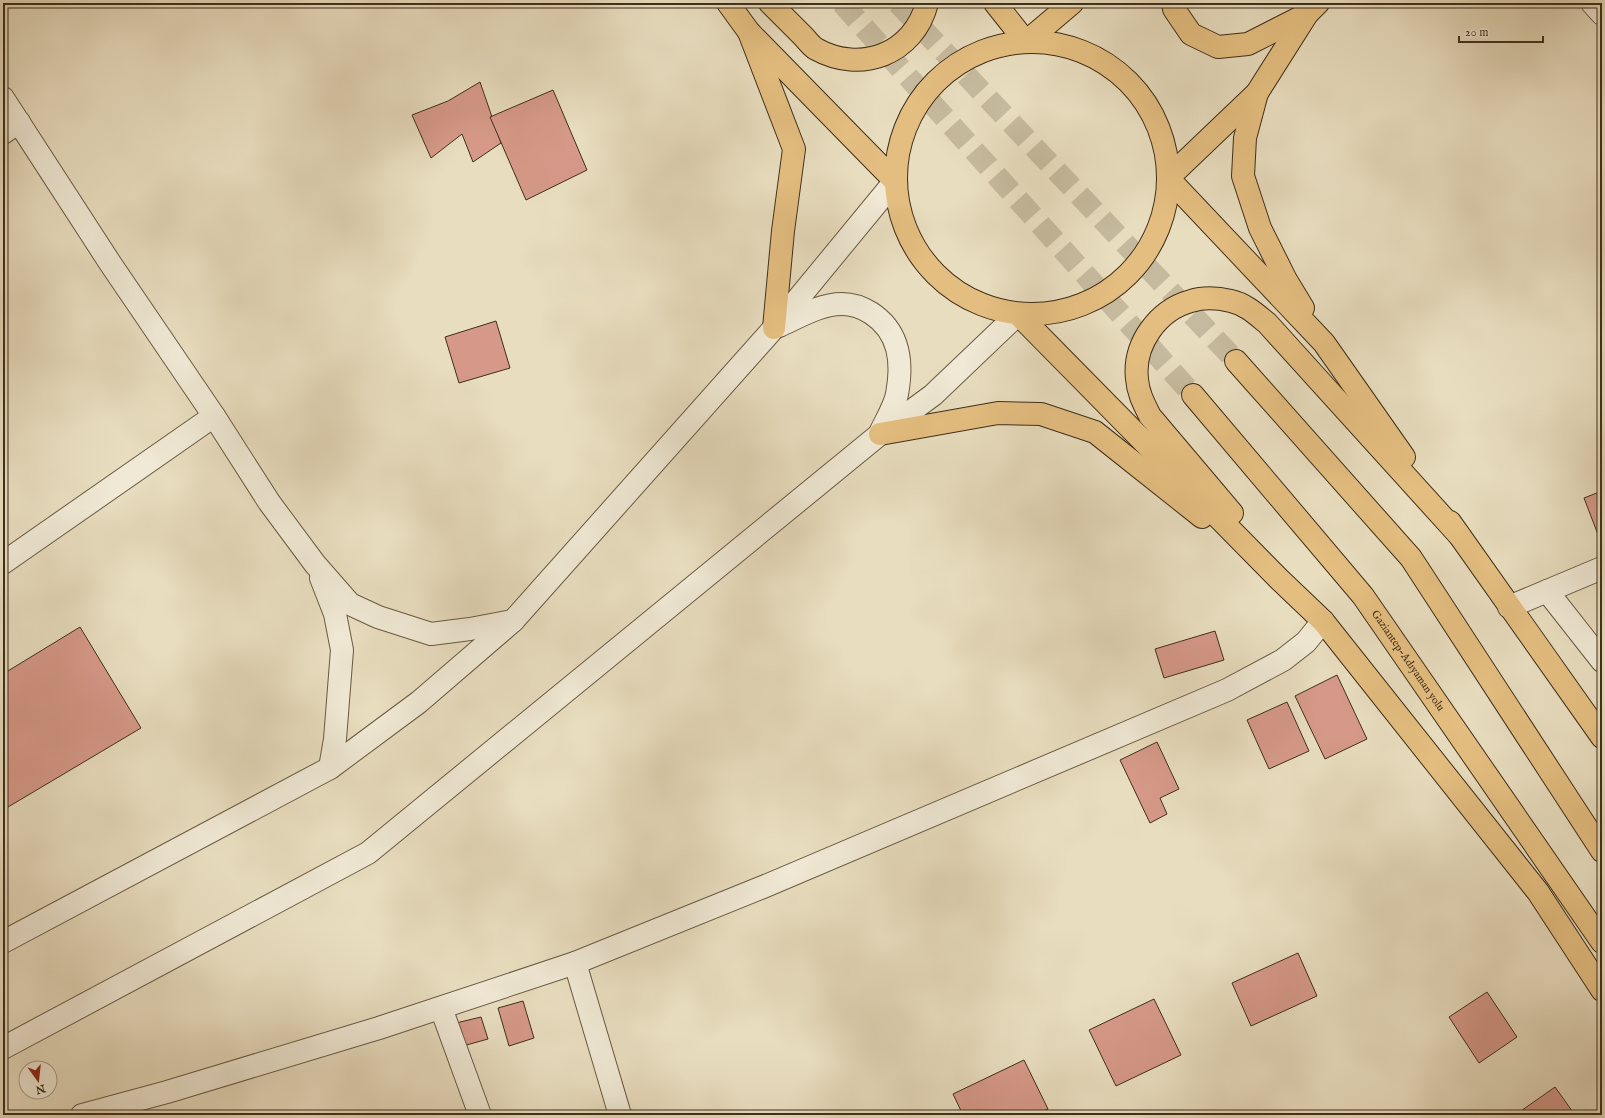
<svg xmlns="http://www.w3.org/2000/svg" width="1605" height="1118" font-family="'IM FELL English',serif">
	<rect width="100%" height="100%" fill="#e8ddbf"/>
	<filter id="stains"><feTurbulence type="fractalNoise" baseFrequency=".005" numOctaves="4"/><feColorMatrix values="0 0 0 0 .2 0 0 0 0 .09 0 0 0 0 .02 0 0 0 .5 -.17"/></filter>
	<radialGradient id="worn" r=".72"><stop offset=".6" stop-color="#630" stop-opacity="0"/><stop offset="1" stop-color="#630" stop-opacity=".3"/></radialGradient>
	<g fill="#d69989" stroke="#3f2f1a">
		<polygon points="480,82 501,143 473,162 462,134 431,158 412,115 448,101"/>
		<polygon points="553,90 587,170 526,200 490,117"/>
		<polygon points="496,321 510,368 459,383 445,337"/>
		<polygon points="1602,491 1602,545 1584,498"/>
		<polygon points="80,627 141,728 3,810 3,674"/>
		<polygon points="1215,631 1224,660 1164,678 1155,649"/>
		<polygon points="1337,675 1367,739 1325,759 1295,696"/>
		<polygon points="1287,702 1309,751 1269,769 1247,720"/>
		<polygon points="1157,742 1179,789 1160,798 1167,814 1150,823 1120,760"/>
		<polygon points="1298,953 1317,996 1251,1026 1232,983"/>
		<polygon points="1487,992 1517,1037 1479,1063 1449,1017"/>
		<polygon points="1154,999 1181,1055 1116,1086 1089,1030"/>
		<polygon points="523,1001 534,1038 509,1046 498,1008"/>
		<polygon points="481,1017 488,1039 463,1046 456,1023"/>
		<polygon points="1024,1060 1048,1109 1035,1115 963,1115 953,1094"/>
		<polygon points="1555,1087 1575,1115 1519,1115 1518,1113"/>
	</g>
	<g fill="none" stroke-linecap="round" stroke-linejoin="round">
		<g stroke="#c6ba9e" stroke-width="22" stroke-dasharray="22 11" stroke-linecap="butt">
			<polyline points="842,3 1193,395"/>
			<polyline points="898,3 1236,361"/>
		</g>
		<g stroke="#695a43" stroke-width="24">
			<g id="minor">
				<polyline points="1592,3 1602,14"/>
				<polyline points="3,98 110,263 214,416 269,502 315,564 350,604 378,617 431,634 470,629 513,621"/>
				<polyline points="3,133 19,122"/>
				<path d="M779,326C799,317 820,304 842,304C852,304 863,308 871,313C900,332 903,362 897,394C895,406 885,422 880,433"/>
				<polyline points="3,563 214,416"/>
				<polyline points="321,578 335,614 342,650 335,739 330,768"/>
				<polyline points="1547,591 1602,661"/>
				<polyline points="1509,607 1602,568"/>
				<polyline points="3,942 330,768 419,702 513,621 774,328 895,181"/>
				<polyline points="575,963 620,1115"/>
				<polyline points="441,1008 480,1115"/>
				<polyline points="3,1048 368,853 880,434 933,395 1018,314"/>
				<polyline points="82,1115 167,1092 379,1028 575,963 763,887 1227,690 1283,660 1306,642 1323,621"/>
			</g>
		</g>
		<g stroke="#3f2f1a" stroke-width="24">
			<g id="major">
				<polyline points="1173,3 1174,9 1191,34 1218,47 1248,44 1307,14"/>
				<polyline points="1026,42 1072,3"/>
				<circle cx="1032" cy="178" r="136"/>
				<polyline points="1168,178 1257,93 1307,14 1318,3"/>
			</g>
		</g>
		<g stroke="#3f2f1a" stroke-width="24">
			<g id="highway">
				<polyline points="728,3 749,32 895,181"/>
				<path d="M770,3C781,14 792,25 803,36C807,40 811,46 816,49C861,74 914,54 927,3"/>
				<polyline points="995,3 1026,42"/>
				<polyline points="749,32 794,149 783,231 774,328"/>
				<polyline points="1257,93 1245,138 1243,176 1260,228 1286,280 1303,308"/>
				<polyline points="1168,178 1324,343 1404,457"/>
				<polyline points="1018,314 1279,579 1323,621 1538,892 1602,990"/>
				<polyline points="1236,361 1411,558 1602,851"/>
				<path id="s1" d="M1193,395L1363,596L1602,942"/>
				<polyline points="880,434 998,413 1041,414 1095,432 1202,517"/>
				<path d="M1232,513L1150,416C1144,404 1138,393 1137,379C1133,344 1158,310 1191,301C1204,297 1218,298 1231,301C1245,304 1256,314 1267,323L1459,535"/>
				<polyline points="1450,522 1602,737"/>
			</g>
		</g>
		<use href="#minor" stroke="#f0e9d5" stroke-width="22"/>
		<use href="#major" stroke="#e4be80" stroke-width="22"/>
		<use href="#highway" stroke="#e4be80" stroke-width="22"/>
	</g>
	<g text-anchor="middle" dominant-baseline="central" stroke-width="4" stroke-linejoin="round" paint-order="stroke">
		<g font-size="11" fill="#3f2f1a" stroke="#f0e9d5">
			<text stroke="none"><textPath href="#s1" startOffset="342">Gaziantep-Adıyaman yolu</textPath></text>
		</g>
	</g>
	<rect width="1605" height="1118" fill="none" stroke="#e8ddbf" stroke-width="16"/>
	<rect x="4" y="4" width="1597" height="1110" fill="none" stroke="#3f2f1a" stroke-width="2"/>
	<rect x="8" y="8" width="1589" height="1102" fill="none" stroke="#3f2f1a"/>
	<g transform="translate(38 1080) rotate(165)"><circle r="19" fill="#f0e9d5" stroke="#a99f8a"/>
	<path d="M0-3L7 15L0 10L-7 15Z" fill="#8f2418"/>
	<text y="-6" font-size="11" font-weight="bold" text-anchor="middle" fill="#3f2f1a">N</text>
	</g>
	<path d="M1459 36v6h84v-6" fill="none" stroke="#3f2f1a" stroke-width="2"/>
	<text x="1465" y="36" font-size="12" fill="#3f2f1a" stroke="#f0e9d5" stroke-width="3" paint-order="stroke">20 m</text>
	<rect width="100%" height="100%" filter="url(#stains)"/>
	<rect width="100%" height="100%" fill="url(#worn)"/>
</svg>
